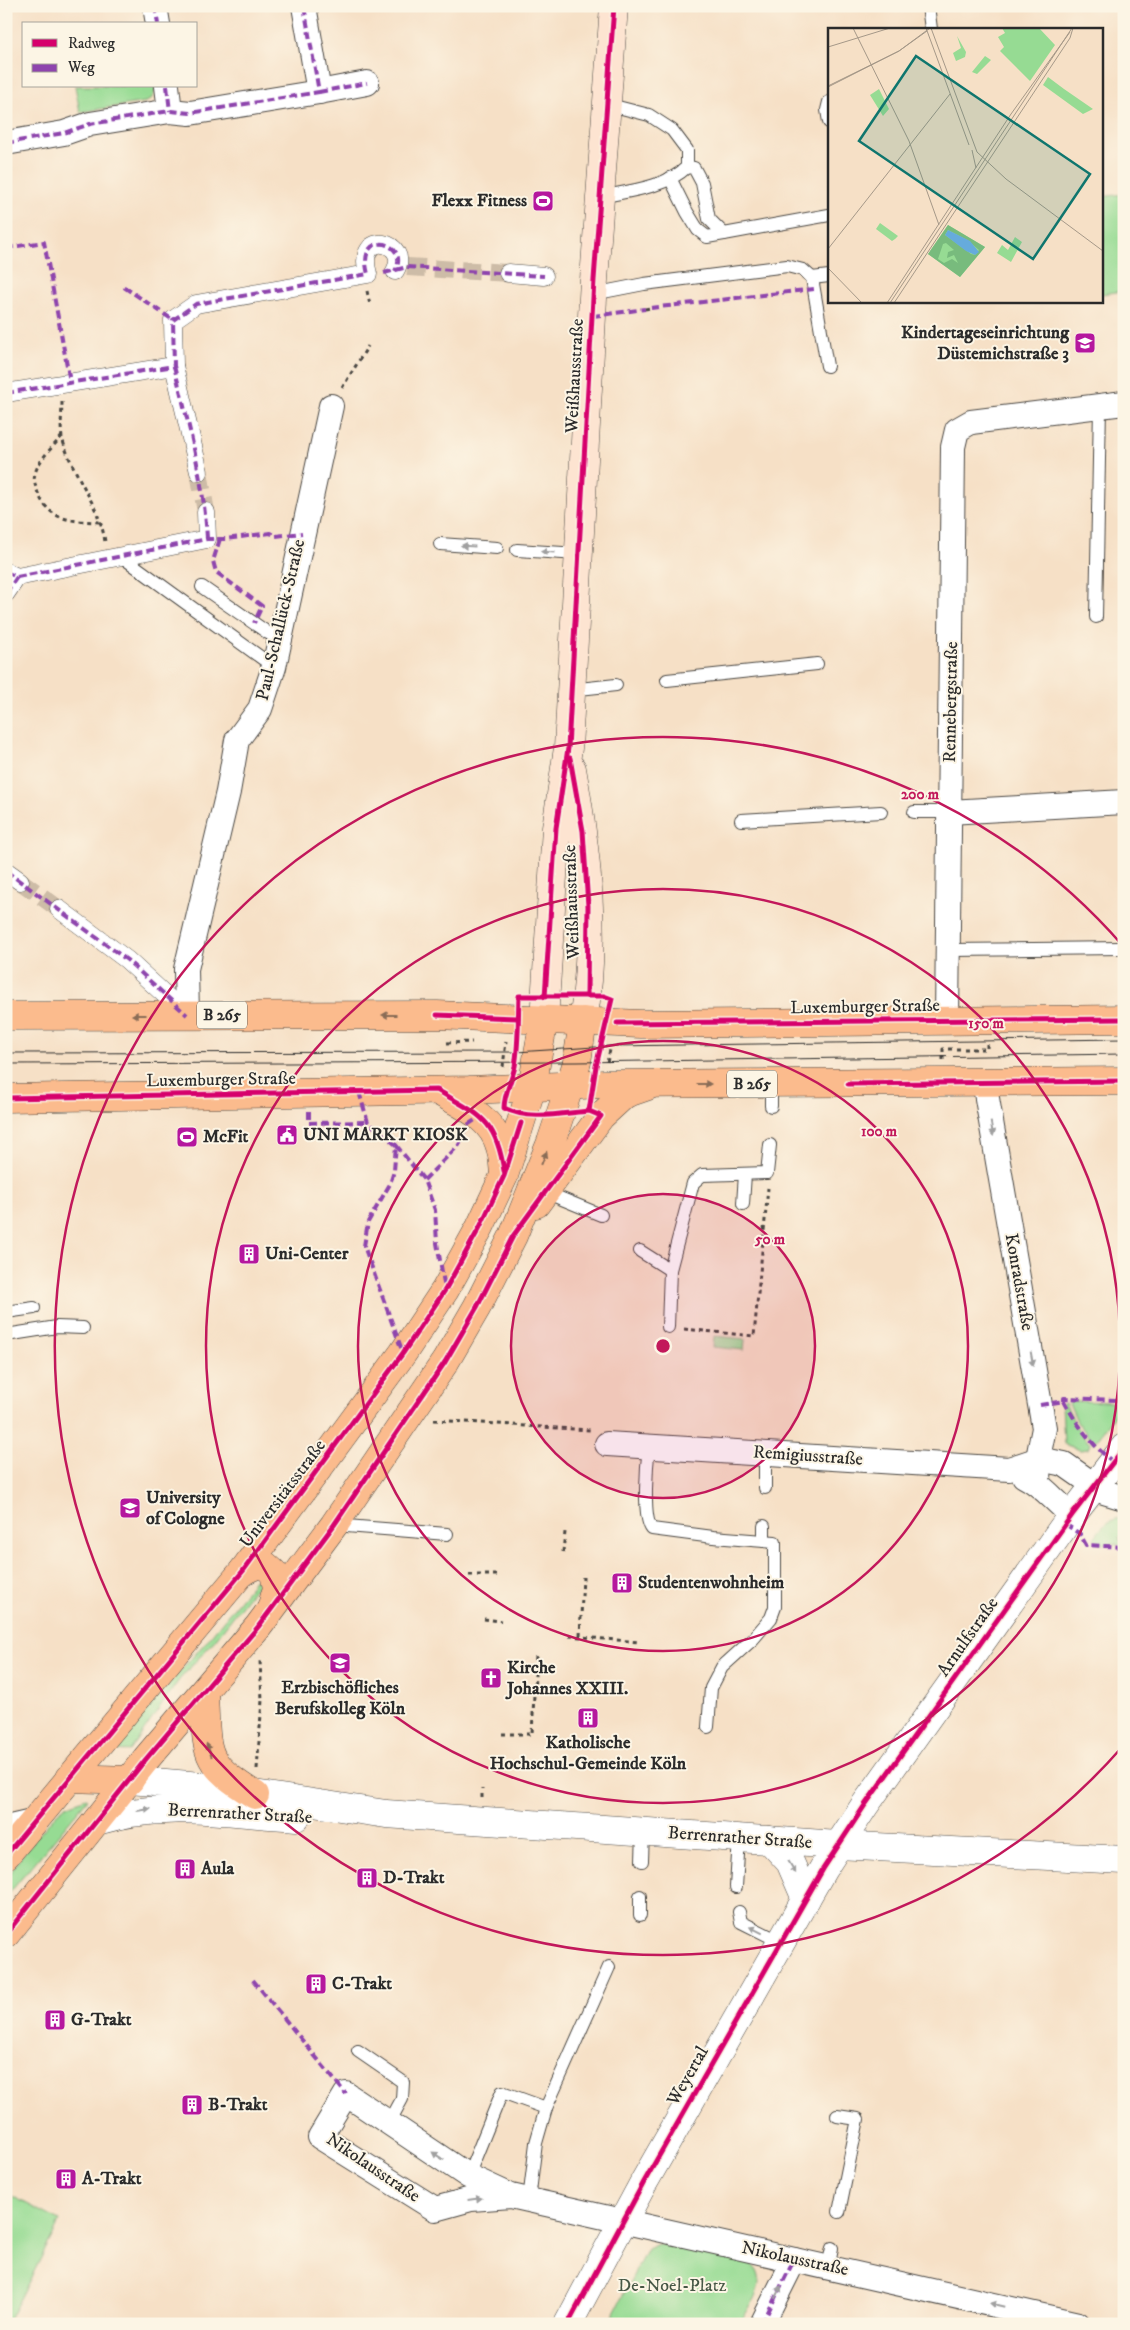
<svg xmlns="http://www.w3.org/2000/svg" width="1130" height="2330" font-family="'IM FELL DW Pica',serif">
	<rect width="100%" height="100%" fill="#fcf5e5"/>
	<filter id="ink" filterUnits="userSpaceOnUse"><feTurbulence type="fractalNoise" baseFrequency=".02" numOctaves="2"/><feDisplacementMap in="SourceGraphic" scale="10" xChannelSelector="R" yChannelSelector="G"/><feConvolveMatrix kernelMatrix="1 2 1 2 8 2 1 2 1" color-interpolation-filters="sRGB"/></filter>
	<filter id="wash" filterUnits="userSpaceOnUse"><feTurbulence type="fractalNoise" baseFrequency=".0096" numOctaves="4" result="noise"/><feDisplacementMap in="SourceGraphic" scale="20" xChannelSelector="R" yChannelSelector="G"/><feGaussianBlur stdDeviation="1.12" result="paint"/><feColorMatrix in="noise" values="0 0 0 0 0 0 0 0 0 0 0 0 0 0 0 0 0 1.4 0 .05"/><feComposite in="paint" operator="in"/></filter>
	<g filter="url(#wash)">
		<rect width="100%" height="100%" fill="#f6e0c6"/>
		<g fill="#96db93" stroke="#60835f">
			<path d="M75,86H155C156,93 153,99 146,102L80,112Z"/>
			<polygon points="1124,194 1124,291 1101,294 1101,197"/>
			<polygon points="714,1336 745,1339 744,1350 713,1347"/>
			<polygon points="1068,1401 1113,1402 1117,1412 1094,1444 1077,1421"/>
			<polygon points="1065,1403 1077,1428 1090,1444 1088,1449 1080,1450 1064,1444 1062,1404"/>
			<path d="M1120,1518L1124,1522V1535L1119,1537L1120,1540L1124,1539V1544H1099L1094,1538C1102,1527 1106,1521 1120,1518Z"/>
			<polygon points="254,1579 259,1583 215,1640 179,1680 130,1751 111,1750 205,1643 247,1591"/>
			<polygon points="86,1798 88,1799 6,1897 6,1880 20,1858 57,1813 66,1806"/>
			<polygon points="6,2193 60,2221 7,2324 6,2324"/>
			<path d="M658,2244L750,2264C772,2278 749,2306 740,2324H608L647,2249Z"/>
		</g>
	</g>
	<g filter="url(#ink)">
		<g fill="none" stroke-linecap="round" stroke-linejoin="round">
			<g stroke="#cdbca7" stroke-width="18" stroke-dasharray="18 9" stroke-linecap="butt">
				<polyline points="407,267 508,273"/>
				<polyline points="199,472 206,512"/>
				<polyline points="20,881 59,909"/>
			</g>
			<g stroke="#494642" stroke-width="14">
				<g id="service">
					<polyline points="928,6 931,29"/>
					<polyline points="829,102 827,110 829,122"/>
					<polyline points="670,178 687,212 698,230 707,237 724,234 709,219 702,183 694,168 687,167"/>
					<path d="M600,197C628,191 665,188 687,167V150L672,130L649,115L606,104"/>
					<polyline points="724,234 829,215"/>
					<polyline points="812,278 829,276"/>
					<polyline points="593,294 644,284 787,266 803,270 812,278 827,366"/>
					<polyline points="440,544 497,548"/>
					<polyline points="517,550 578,554"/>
					<polyline points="121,556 274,667"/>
					<polyline points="202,587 268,633 280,639"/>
					<polyline points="1096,617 1100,406"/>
					<polyline points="667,680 817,664"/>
					<polyline points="570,690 616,685"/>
					<polyline points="914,812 949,812"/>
					<polyline points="741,820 881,812"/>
					<polyline points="949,950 1124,948"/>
					<polyline points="771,1084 771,1106"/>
					<polyline points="545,1192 601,1215"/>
					<polyline points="743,1204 745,1174"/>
					<polyline points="640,1251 670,1270 693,1183 702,1175 767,1173 770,1145"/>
					<polyline points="6,1312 34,1308"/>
					<polyline points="668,1327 670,1270"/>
					<polyline points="6,1335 57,1327 83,1328"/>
					<path d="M649,1446C647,1462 642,1518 652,1529L713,1537L775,1542V1607L771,1618L753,1639L722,1667L711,1688L708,1727"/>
					<polyline points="765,1454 765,1488"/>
					<polyline points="334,1525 447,1534"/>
					<polyline points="764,1526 764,1541"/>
					<polyline points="642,1861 643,1832"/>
					<polyline points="736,1887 739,1838"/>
					<polyline points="739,1912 741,1922 781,1942"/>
					<polyline points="640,1915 640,1896"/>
					<polyline points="358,2051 403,2082 402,2099 389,2123"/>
					<polyline points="837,2116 858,2119 839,2212"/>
					<polyline points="468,2176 502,2092 546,2108"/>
					<polyline points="529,2200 536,2143 546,2108 609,1967"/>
					<polyline points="828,2267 832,2248"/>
				</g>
			</g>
			<g stroke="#494642" stroke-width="19">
				<g id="pedestrian">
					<polyline points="508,273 544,276"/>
					<polyline points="174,366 199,472"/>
					<path d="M6,393L174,366L173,320L196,304L368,274C355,227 412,242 395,271"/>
					<polyline points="6,572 17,577 207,539 206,512"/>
					<polyline points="6,593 17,577"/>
					<polyline points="6,871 20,881"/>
					<polyline points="59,909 127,960 187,1015"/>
				</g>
			</g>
			<g stroke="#494642" stroke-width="26">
				<g id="minor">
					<polyline points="155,6 158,24"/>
					<polyline points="167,86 170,111"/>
					<polyline points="319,92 367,83"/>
					<polyline points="6,143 64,133 90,124 170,111 190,113 319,92 304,6"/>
					<polyline points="949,812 1124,802"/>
					<polyline points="187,1015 186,969 228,792 237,740 260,709 274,667 331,406"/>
					<polyline points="947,1020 953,447 957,430 971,422 1124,403"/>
					<polyline points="984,1081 1044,1428 1039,1453 1038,1483"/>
					<polyline points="607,1444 1009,1469 1039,1459 1064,1464 1104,1492 1124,1498"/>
					<path d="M1024,1476C1043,1485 1055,1502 1072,1515"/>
					<polyline points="6,1828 32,1822"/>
					<polyline points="511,2196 471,2199 435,2209 320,2137 346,2094 468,2176 511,2196 1078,2324"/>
					<polyline points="762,2324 794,2260"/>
				</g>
			</g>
			<g stroke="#494642" stroke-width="29">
				<g id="tertiary">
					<polyline points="130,1780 201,1786 386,1814 838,1845 1124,1860"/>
					<path d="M97,1821C163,1800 228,1813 296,1817"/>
					<polyline points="770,1840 790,1862 806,1899"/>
					<polyline points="568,2324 644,2182 823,1869 865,1805 1072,1515 1124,1448"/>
				</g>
			</g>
			<g stroke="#494642" stroke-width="29">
				<g id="secondary">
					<path d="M572,769C587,851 597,939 583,1021"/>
					<polyline points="544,1020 556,828 568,748 594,280 614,6"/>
				</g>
			</g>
			<g stroke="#494642" stroke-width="29">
				<g id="primary">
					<polyline points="6,1016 437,1015 641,1024 1124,1019"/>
					<path d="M438,1091C462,1105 492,1117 500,1147C503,1156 503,1166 504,1174"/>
					<polyline points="6,1098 469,1090 604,1084 1124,1081"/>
					<polyline points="536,1204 601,1116 625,1094 648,1086"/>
					<polyline points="243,1571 258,1564 265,1565 274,1573 277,1588 271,1609"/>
					<path d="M204,1693C207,1753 201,1762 255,1795"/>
					<polyline points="69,1778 130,1780"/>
					<polyline points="6,1855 243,1571 403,1353 445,1290 480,1227 504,1176 532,1087 544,1020"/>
					<polyline points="6,1934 146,1759 258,1627 334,1525 445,1362 477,1307 513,1236 551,1142 570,1085 577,1062 583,1021"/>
				</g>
			</g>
			<g stroke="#494642" stroke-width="3" stroke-dasharray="4 4" stroke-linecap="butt">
				<polyline points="367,291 370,305"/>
				<polyline points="645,309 651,308"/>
				<polyline points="342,388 368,346"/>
				<path d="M62,402C62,413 60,427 62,437C71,474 100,504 105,542"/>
				<path d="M62,436C53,447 38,460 35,474C33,480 36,488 38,493C50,522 72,521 100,522"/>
				<polyline points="447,1043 472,1042"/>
				<polyline points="943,1060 943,1049 987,1049 987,1042"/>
				<polyline points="607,1062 611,1046"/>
				<polyline points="503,1067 506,1041"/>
				<polyline points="684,1329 754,1336 768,1188"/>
				<polyline points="434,1420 590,1430"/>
				<polyline points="563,1552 565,1532"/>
				<polyline points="469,1575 500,1575"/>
				<polyline points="484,1619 501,1621"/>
				<polyline points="569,1636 640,1642"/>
				<polyline points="580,1636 583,1577"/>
				<polyline points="502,1734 532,1734 536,1655"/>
				<polyline points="257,1769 262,1700 260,1661"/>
				<polyline points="482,1798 482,1789"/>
			</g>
			<use href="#service" stroke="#fff" stroke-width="12"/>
			<use href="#pedestrian" stroke="#fff" stroke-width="18"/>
			<use href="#minor" stroke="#fff" stroke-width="24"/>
			<use href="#tertiary" stroke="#fff" stroke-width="28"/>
			<use href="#secondary" stroke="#fde4d1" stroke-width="28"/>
			<use href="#primary" stroke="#fbbb8d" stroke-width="28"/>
			<g stroke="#2b2b2b" stroke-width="1">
				<polyline points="6,1053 516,1052 611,1046 1124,1039"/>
				<polyline points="6,1064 577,1062 1124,1054"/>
			</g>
			<g stroke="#8e44ad" stroke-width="4" stroke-dasharray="8 4" stroke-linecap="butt">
				<polyline points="155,6 158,24"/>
				<polyline points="167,86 170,111"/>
				<polyline points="319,92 367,83"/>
				<polyline points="6,143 64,133 90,124 170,111 190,113 319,92 304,6"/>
				<polyline points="6,248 44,242 70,382"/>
				<polyline points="384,273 407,267 544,276"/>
				<polyline points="124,287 173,320"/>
				<polyline points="651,308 814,289"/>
				<polyline points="593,316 645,309"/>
				<path d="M174,366C188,423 204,480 207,539"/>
				<path d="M6,393L174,366L173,320L196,304L368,274C355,227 412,242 395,271"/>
				<polyline points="220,539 213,561 216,572 262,606 254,623"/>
				<polyline points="6,572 17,577 207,539 226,539 270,533 276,536 302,533"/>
				<polyline points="6,593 17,577"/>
				<polyline points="6,871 127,960 187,1015"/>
				<polyline points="359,1092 368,1122 396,1145 394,1171 390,1184 368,1222 364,1246 403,1353"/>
				<polyline points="309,1111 309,1123 368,1122"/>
				<polyline points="396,1145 424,1180 435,1210 437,1243 445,1289"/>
				<polyline points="424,1180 459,1145 466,1126 481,1116"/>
				<path d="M1064,1401C1077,1425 1091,1444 1113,1462"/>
				<polyline points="1040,1405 1064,1401 1064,1398 1117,1400 1124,1414"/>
				<polyline points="1065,1524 1080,1534 1086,1545 1124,1547"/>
				<polyline points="253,1980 346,2094"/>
				<polyline points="762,2324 794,2260"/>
			</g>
			<g stroke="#fcf5e5" stroke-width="8">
				<g id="cycleway">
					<polyline points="570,758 583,831 588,906 587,996"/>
					<polyline points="545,997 556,828 568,748 594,280 614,6"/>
					<polyline points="437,1015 518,1018"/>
					<polyline points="617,1023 1124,1019"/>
					<polyline points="848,1084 1124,1081"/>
					<path d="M6,1098L437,1090C479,1115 496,1118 504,1171"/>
					<polyline points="6,1855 243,1571 403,1353 445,1290 480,1227 504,1176 521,1123"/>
					<path d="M6,1934L146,1759L258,1627L334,1525L445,1362L477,1307L513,1236L601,1116L589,1111L596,1066L612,999L604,996H519C518,1020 519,1043 515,1066C512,1081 504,1093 504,1108C529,1121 563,1113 589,1111"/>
					<polyline points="568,2324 644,2182 823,1869 865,1805 1072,1515 1124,1448"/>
				</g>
			</g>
			<use href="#cycleway" stroke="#d6006c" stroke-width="5"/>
		</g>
		<defs><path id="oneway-solid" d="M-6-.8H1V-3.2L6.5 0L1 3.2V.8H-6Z" transform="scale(1.25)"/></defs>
		<g fill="#a0a0a0">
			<use href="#oneway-solid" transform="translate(468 546) rotate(-176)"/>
			<use href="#oneway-solid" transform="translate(548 552) rotate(-176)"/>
			<use href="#oneway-solid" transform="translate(992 1129) rotate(80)"/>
			<use href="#oneway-solid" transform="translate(1032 1359) rotate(80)"/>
			<use href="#oneway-solid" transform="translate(144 1810) rotate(-8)"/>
			<use href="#oneway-solid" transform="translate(792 1867) rotate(59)"/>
			<use href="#oneway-solid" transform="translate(756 1930) rotate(-154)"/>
			<use href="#oneway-solid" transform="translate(438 2156) rotate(-146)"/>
			<use href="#oneway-solid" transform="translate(475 2199) rotate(-7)"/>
			<use href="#oneway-solid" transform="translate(778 2292) rotate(-63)"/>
			<use href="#oneway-solid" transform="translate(997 2305) rotate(-167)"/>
		</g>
		<g fill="#896c57">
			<use href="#oneway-solid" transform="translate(139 1015) rotate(180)"/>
			<use href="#oneway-solid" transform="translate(389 1015) rotate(-180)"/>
			<use href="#oneway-solid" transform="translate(704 1084)"/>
			<use href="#oneway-solid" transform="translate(544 1158) rotate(-68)"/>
			<use href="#oneway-solid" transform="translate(209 1750) rotate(-111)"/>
		</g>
	</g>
	<circle cx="663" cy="1346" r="152" fill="#c2185b" fill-opacity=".12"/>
	<g fill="none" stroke="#c2185b" stroke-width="2.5">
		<circle cx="663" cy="1346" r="152"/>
		<circle cx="663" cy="1346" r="305"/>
		<circle cx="663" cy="1346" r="457"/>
		<path d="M1123 1746A609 609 0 1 1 1123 946"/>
	</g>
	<defs>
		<g id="stadium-square" transform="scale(1.125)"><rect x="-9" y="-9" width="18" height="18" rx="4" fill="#b5179e" stroke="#fcf5e5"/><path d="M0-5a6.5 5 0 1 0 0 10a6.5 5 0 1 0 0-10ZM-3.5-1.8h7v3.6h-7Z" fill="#fff"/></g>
		<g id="school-square" transform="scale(1.125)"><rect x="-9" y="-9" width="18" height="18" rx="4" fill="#b5179e" stroke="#fcf5e5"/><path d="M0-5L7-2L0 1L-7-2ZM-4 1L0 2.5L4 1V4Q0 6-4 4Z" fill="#fff"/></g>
		<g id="civic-square" transform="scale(1.125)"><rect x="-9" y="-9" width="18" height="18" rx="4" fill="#b5179e" stroke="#fcf5e5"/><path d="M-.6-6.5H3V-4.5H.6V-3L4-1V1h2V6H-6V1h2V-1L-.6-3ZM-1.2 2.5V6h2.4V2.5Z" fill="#fff"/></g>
		<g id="building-square" transform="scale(1.125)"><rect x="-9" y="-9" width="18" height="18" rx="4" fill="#b5179e" stroke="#fcf5e5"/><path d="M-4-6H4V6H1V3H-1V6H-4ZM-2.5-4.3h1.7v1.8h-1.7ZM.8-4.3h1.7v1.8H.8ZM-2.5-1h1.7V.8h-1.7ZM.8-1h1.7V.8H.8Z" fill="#fff"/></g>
		<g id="university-square" transform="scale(1.125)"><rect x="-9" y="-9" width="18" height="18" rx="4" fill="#b5179e" stroke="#fcf5e5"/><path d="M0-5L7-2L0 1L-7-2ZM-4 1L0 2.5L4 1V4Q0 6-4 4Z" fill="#fff"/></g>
		<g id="church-square" transform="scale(1.125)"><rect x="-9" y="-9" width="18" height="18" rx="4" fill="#b5179e" stroke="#fcf5e5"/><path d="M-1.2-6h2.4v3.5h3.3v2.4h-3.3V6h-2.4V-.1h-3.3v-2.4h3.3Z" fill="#fff"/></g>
	</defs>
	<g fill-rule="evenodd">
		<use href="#stadium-square" x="543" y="201"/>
		<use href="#school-square" x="1085" y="343"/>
		<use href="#civic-square" x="287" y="1135"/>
		<use href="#stadium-square" x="187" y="1137"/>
		<use href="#building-square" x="249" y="1254"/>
		<use href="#university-square" x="130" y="1508"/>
		<use href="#building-square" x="622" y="1583"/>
		<use href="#school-square" x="340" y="1663"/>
		<use href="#church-square" x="491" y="1678"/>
		<use href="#building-square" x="588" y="1718"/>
		<use href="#building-square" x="185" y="1869"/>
		<use href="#building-square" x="367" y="1878"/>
		<use href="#building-square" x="316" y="1984"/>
		<use href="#building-square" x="55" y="2020"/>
		<use href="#building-square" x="192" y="2105"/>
		<use href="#building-square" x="66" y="2179"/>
	</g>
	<g text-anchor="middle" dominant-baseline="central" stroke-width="4" stroke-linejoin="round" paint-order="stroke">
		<g fill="#fcf5e5" stroke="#6a6863" stroke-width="1">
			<rect x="197" y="1001.5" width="50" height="27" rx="4"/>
			<rect x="727" y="1070.5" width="50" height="27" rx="4"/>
		</g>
		<g font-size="16" font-weight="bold" fill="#2b2b2b">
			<text x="222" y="1015">B 265</text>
			<text x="752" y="1084">B 265</text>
		</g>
		<g font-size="18" font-weight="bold" fill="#2b2b2b" stroke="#fcf5e5" text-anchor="start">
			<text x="527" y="201" text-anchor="end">Flexx Fitness</text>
			<text x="1069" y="333" text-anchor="end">Kindertageseinrichtung<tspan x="1069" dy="21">Düstemichstraße 3</tspan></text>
			<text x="303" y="1135">UNI MARKT KIOSK</text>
			<text x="203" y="1137">McFit</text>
			<text x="265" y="1254">Uni-Center</text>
			<text x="146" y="1498">University<tspan x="146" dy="21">of Cologne</tspan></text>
			<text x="638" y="1583">Studentenwohnheim</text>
			<text x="507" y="1668">Kirche<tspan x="507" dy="21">Johannes XXIII.</tspan></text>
			<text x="340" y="1688" text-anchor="middle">Erzbischöfliches<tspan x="340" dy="21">Berufskolleg Köln</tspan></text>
			<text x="588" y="1743" text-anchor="middle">Katholische<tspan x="588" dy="21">Hochschul-Gemeinde Köln</tspan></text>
			<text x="201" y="1869">Aula</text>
			<text x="383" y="1878">D-Trakt</text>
			<text x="332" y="1984">C-Trakt</text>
			<text x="71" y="2020">G-Trakt</text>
			<text x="208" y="2105">B-Trakt</text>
			<text x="82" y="2179">A-Trakt</text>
		</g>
		<g font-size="18" fill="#2b2b2b" stroke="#fcf5e5">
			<text transform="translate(575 376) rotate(-87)">Weißhausstraße</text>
			<text transform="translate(281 620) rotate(-77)">Paul-Schallück-Straße</text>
			<text transform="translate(951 702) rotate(-89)">Rennebergstraße</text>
			<text transform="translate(572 902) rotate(-92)">Weißhausstraße</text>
			<text transform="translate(865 1007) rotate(-1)">Luxemburger Straße</text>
			<text transform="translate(221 1080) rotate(-1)">Luxemburger Straße</text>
			<text transform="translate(1019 1282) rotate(80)">Konradstraße</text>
			<text transform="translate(808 1456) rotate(4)">Remigiusstraße</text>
			<text transform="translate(283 1494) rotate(-53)">Universitätsstraße</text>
			<text transform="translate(968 1637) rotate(-55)">Arnulfstraße</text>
			<text transform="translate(240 1814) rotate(3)">Berrenrather Straße</text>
			<text transform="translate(740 1838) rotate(4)">Berrenrather Straße</text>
			<text transform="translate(688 2076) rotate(-60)">Weyertal</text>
			<text transform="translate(373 2168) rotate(34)">Nikolausstraße</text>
			<text transform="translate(795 2259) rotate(12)">Nikolausstraße</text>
		</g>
		<g font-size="18" fill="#465745" stroke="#fcf5e5">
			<text x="672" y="2286">De-Noel-Platz</text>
		</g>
	</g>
	<g transform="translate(828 28)">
		<rect width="275" height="275" fill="#f6e0c6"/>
		<path d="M174,0H211L227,17L202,53L172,23L176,19L170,9L177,5ZM129,8L138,24L137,29L128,33L125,25L133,20ZM157,28L163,32L149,46L144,44ZM220,49L236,61L265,81L255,86L215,57ZM51,61L61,81L55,88L42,67ZM52,195L70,208L67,211L64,213L48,201ZM120,197L157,219L132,249L100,226ZM187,209L194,214L183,234L169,225L174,217L180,222Z" fill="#96db93"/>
		<path d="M120,197L157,219L132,249L100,226ZM120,202L139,212L151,222L147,227L143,226L117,207ZM118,215L126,222L120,224L119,230L126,227L130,235L124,231L116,235L110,231L115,216Z" fill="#78bb7d" fill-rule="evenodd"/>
		<path d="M120,202L142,213L151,224L147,227L138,223L117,207Z" fill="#66abdc"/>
		<path fill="none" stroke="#a59888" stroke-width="1" d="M25,0L81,113L111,197M98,0L141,117M103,0L149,124L178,151L275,223M0,19L62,0M0,58L71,23L99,3M0,59L71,23L102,0M144,122L148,140M0,221L122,66M0,240L34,275M59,275L183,86L242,4M62,275L244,0M66,275L242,10L245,0"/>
		<path fill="#0f766e" fill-opacity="0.15" stroke="#0f766e" stroke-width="2.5" d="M88,28L262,146L205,231L31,113Z"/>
		<rect width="275" height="275" fill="none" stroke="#2b2b2b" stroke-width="2.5"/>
	</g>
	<circle cx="663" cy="1346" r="8" fill="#c2185b" stroke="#fcf5e5" stroke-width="2.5"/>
	<g font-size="15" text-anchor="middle" font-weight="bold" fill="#c2185b" stroke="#fcf5e5" stroke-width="4" stroke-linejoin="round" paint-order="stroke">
		<text x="920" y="799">200 m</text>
		<text x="986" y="1028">150 m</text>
		<text x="879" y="1136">100 m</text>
		<text x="770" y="1244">50 m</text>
	</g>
	<rect width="1130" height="2330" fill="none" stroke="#fcf5e5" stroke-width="25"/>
	<rect x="22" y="22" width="175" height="65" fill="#fcf5e5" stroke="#a8a49b"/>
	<rect x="32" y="39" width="25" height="8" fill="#d6006c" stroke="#a8a49b"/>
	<text x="68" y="48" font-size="15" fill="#2b2b2b">Radweg</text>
	<rect x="32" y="64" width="25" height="8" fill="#8e44ad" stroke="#a8a49b"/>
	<text x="68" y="72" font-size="15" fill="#2b2b2b">Weg</text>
</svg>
